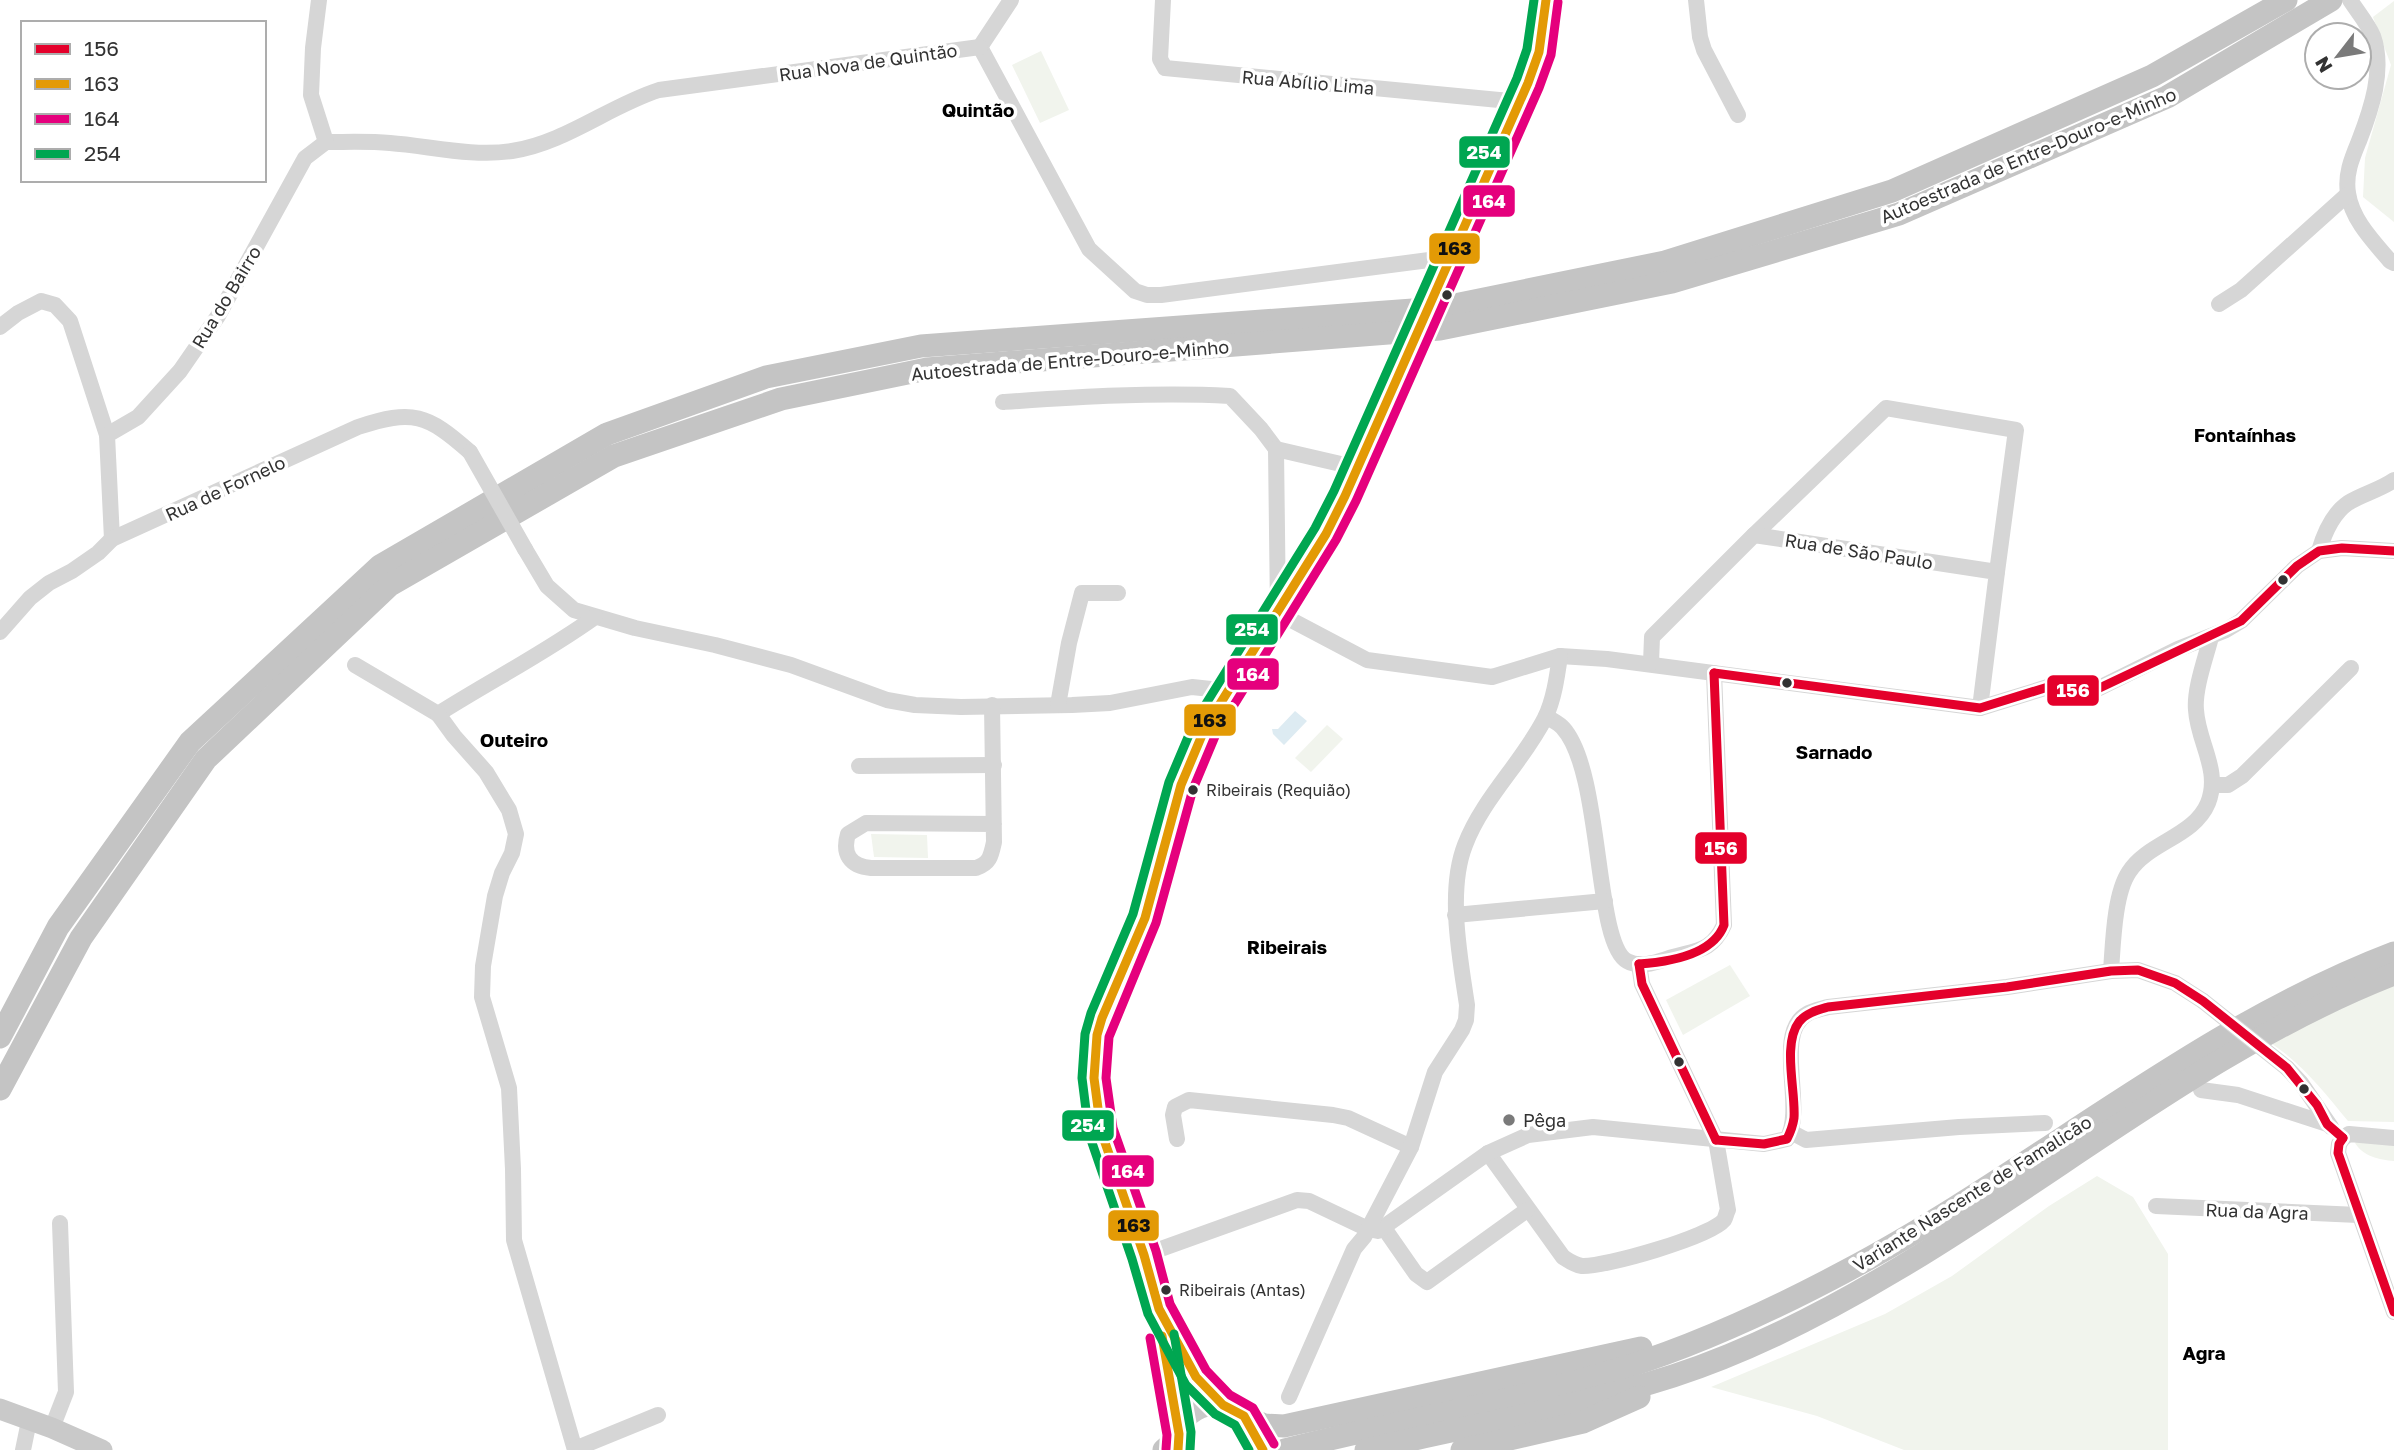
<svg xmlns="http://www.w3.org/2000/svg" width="2394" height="1450" font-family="'Golos Text',sans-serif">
	<rect width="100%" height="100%" fill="#fff"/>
	<g fill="#f1f4ed">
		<polygon points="2394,1 2394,222 2363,197 2365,158 2391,65 2373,17"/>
		<polygon points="1041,51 1069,110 1040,123 1012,65"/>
		<polygon points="1327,725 1343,739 1311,772 1295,758"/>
		<polygon points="871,834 927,835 928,858 874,857"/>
		<polygon points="1730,965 1750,996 1683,1035 1666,1000"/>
		<path d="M2394,984V1122L2348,1121C2324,1092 2302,1063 2269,1042Z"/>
		<path d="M2359,1140L2394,1145V1161C2379,1160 2363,1156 2355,1143Z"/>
		<polygon points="2097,1176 2133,1197 2168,1254 2168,1450 1904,1450 1817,1416 1711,1387 1885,1314 1952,1276 2049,1206"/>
	</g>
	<polygon fill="#ddebf2" points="1295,711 1307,721 1284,745 1273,734 1272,729 1278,729"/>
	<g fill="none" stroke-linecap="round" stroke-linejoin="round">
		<g stroke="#d6d6d6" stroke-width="16">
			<polyline points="319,0 313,48 311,95 326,142"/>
			<polyline points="1163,0 1160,59 1165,68 1520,102"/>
			<polyline points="1696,0 1700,37 1704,50 1738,115"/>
			<path d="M2350,0C2357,11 2368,24 2373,36C2385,70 2371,110 2359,141C2352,158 2345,174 2348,193C2352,220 2373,241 2390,261L2394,263"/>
			<polyline points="980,47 1089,249 1135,291 1147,295 1161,295 1452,257"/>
			<polyline points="980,47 1011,0"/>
			<path d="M326,142C347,142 369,141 390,143C430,146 472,157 512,151C565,143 609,106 659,90L980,47"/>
			<polyline points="2219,304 2241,290 2348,194"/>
			<polyline points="0,327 18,313 41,301 55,305 70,321 107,435"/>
			<path d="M1003,402C1079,397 1154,392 1230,396L1261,429L1276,449L1278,613L1367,660L1492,677L1560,656L1607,659L1980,708L2048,687L2089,693L2178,649L2226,630L2241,621L2297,566L2319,551L2342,548L2394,551"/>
			<polyline points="1276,449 1358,468"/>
			<polyline points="1754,535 1886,408 2016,430 1997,572"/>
			<polyline points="112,539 107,435 138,417 180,371 218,316 305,158 326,142"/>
			<polyline points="525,549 547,586 574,610 635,628 715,645 791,665 887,700 915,705 961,707 1072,705 1110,703 1192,687 1230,691"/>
			<path d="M2319,551C2324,534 2332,514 2348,503C2362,494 2380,490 2394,480"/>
			<path d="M0,632L30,598L49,583L72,571L98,553L112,539L358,427C413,409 427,414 470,452"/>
			<polyline points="1651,663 1652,637 1754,535 1997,572 1980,708"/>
			<path d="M355,665L438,714C490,681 545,653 595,617"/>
			<path d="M992,705L994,842C991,856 990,863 976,868H871C850,866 842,854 848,834L866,823L994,824"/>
			<polyline points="1058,705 1069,643 1082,593 1118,593"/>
			<polyline points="438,714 454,736 486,772 509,810 516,834 512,853 502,873 495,896 483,966 482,997 509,1088 513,1169 514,1240 575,1450"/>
			<path d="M1546,716C1551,720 1559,723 1563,728C1603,772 1594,943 1627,961C1641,969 1659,961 1673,957C1698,950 1712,951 1724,925L1714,673"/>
			<polyline points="859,766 994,765"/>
			<polyline points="2213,785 2228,785 2242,776 2351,668"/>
			<polyline points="1455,915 1605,901"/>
			<path d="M2111,971C2113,945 2114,894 2129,872C2148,842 2194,837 2208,803C2221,770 2198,743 2196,710C2194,689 2206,657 2211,637"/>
			<polyline points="2287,1068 2301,1083 2331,1127"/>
			<polyline points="2201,1090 2238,1095 2327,1124"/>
			<polyline points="1791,1132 1806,1140 1959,1127 2045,1123"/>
			<polyline points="2343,1138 2339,1144 2338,1153 2394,1312"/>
			<polyline points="2343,1138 2349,1134 2394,1138"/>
			<polyline points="1177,1139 1173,1115 1175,1107 1189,1100 1333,1115 1348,1118 1411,1147"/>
			<path d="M1488,1153L1563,1257C1569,1261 1574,1265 1582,1266C1605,1267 1710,1237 1724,1220C1726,1217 1726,1213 1728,1210L1716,1140L1642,984L1639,964"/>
			<polyline points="2156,1206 2358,1215"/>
			<polyline points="1384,1228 1416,1274 1427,1282 1527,1210"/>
			<path d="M1144,1255L1297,1200L1309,1201L1368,1229L1378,1231L1488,1153L1528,1135L1593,1127L1764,1144L1787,1139C1806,1108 1773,1033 1807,1014C1813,1010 1821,1009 1828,1007L2007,987L2111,971L2138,970L2175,983L2203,1001"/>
			<path d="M1289,1397L1354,1249L1364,1237L1411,1147L1435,1072L1462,1030L1466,1020L1467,1005C1460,958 1447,891 1465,845C1483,798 1522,763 1545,718C1554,699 1557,677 1560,656"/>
			<polyline points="52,1428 66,1392 60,1223"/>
			<polyline points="575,1449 658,1415"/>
			<polyline points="23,1450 29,1421"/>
		</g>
		<g stroke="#c9c9c9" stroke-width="21">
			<polyline points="1432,297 1535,66 1543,33 1546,0"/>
			<polyline points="1165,1321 1189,1367 1206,1388 1223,1405"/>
			<polyline points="0,1409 52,1428 102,1450"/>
			<path d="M1179,1434C1165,1383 1165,1329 1151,1278C1133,1212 1097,1148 1094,1079C1091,1020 1127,974 1145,920C1166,855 1175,789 1205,728L1326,534L1358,468L1406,356"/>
			<path d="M1178,1440C1181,1409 1215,1395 1240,1413C1252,1421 1258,1437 1263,1450"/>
		</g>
		<g stroke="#c4c4c4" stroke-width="23">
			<polyline points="0,1037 58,927 190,742 380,566 607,434 766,377 921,346 1440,308 1665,262 1892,191 2152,76 2286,0"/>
			<polyline points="0,1089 81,938 206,759 390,585 614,456 781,399 927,369 1440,329 1672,282 1899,214 2167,97 2331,0"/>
			<polyline points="1244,1416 1264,1425 1284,1426 1641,1348"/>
			<polyline points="1164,1450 1178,1438"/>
			<path d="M1285,1450C1390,1423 1498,1405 1603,1374C1687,1350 1769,1312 1846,1271C2033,1172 2195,1029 2394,953"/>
			<path d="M1366,1450C1468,1426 1573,1408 1673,1376C1750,1351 1826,1312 1896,1270C2062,1172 2212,1045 2394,974"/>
			<polyline points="1462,1450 1583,1422 1639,1397"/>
		</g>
		<g stroke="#d6d6d6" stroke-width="16">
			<polyline points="470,452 525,549"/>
			<polyline points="2203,1001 2287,1068"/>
		</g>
		<g stroke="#fff" stroke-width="14">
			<g id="bus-1">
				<polyline points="1714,673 1980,708 2048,687 2089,693 2241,621 2297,566 2319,551 2342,548 2394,551"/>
				<path d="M1639,964C1668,962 1713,955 1724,925L1714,673"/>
				<polyline points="1639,964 1642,984 1716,1140"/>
				<polyline points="2343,1138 2339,1144 2338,1153 2394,1312"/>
				<path d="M1716,1140L1764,1144L1787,1139C1790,1133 1793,1125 1794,1118C1796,1092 1782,1044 1799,1022C1806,1013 1818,1010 1828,1007L2007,987L2111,971L2138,970L2175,983L2203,1001L2287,1068L2317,1105L2327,1124L2343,1138"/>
			</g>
		</g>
		<g stroke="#fff" stroke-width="14">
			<g id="bus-2">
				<polyline points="1162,1336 1179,1434 1178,1450"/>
				<polyline points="1263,1450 1244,1416 1223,1405 1196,1377 1159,1309 1144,1255 1101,1131 1094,1078 1097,1035 1102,1018 1145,918 1181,785 1205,728 1326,534 1345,496 1528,83 1539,52 1546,0"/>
			</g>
		</g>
		<g stroke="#fff" stroke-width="14">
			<g id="bus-3">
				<polyline points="1150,1338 1167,1435 1166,1449"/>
				<polyline points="1274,1444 1253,1408 1230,1395 1206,1370 1170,1304 1156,1251 1113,1128 1106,1078 1109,1037 1156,923 1193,789 1216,734 1336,540 1356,501 1539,88 1551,55 1558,2"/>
			</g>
		</g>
		<g stroke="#fff" stroke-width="14">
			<g id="bus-4">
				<polyline points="1174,1334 1191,1432 1190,1450"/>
				<polyline points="1249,1450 1235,1425 1215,1414 1186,1385 1148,1314 1132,1259 1089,1134 1082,1078 1085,1034 1091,1013 1133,914 1169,782 1194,723 1315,528 1334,491 1517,78 1527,49 1534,0"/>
			</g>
		</g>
		<use href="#bus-1" stroke="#e4002b" stroke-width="9"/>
		<use href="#bus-2" stroke="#e39a05" stroke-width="9"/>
		<use href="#bus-3" stroke="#e5007d" stroke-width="9"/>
		<use href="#bus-4" stroke="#00a651" stroke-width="9"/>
	</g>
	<g fill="#323232" stroke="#fff" stroke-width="2.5">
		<circle cx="1447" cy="295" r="6"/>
		<circle cx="2283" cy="580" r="6"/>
		<circle cx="1787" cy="683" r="6"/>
		<circle cx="1193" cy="790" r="6"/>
		<circle cx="1679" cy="1062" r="6"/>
		<circle cx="2304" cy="1089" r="6"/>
		<circle cx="1166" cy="1290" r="6"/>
	</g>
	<circle fill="#7a7a7a" stroke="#fff" stroke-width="2.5" cx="1509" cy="1120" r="7"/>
	<g text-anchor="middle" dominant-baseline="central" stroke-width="7" stroke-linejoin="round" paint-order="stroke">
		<g font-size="16" fill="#323232" stroke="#fff" text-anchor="start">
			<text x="1206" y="790">Ribeirais (Requião)</text>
			<text x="1179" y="1290">Ribeirais (Antas)</text>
		</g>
		<g font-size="18" fill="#323232" stroke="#fff">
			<text transform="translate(868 62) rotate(-8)">Rua Nova de Quintão</text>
			<text transform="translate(1308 82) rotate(5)">Rua Abílio Lima</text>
			<text transform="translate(2028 155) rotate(-23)">Autoestrada de Entre-Douro-e-Minho</text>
			<text transform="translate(226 297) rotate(-59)">Rua do Bairro</text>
			<text transform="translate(1070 360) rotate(-5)">Autoestrada de Entre-Douro-e-Minho</text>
			<text transform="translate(225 488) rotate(-25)">Rua de Fornelo</text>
			<text transform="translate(1859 551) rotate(9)">Rua de São Paulo</text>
			<text transform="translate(1972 1193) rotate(-32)">Variante Nascente de Famalicão</text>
			<text transform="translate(2257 1211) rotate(2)">Rua da Agra</text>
		</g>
		<g font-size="18" fill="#323232" stroke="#fff" text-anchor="start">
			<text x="1523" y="1120">Pêga</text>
		</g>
		<g font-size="19" font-weight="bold" fill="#000" stroke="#fff">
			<text x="978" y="109">Quintão</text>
			<text x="2245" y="434">Fontaínhas</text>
			<text x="514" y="739">Outeiro</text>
			<text x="1834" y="751">Sarnado</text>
			<text x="1287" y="946">Ribeirais</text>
			<text x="2204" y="1352">Agra</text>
		</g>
	</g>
	<g stroke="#fff" stroke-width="2.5">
		<rect x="1458" y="135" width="53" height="34" rx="7" fill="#00a651"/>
		<rect x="1462" y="184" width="54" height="34" rx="7" fill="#e5007d"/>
		<rect x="1428" y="232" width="53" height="33" rx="7" fill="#e39a05"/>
		<rect x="1225" y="613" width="54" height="33" rx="7" fill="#00a651"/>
		<rect x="1226" y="657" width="54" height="34" rx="7" fill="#e5007d"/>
		<rect x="2046" y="674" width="54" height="33" rx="7" fill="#e4002b"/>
		<rect x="1183" y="703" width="54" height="34" rx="7" fill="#e39a05"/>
		<rect x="1694" y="831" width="54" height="34" rx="7" fill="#e4002b"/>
		<rect x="1061" y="1109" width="54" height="33" rx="7" fill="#00a651"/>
		<rect x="1101" y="1154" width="54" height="34" rx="7" fill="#e5007d"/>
		<rect x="1107" y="1209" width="53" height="33" rx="7" fill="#e39a05"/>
	</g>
	<g font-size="19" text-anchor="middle" font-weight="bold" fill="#fff">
		<text x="1484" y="159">254</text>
		<text x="1489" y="208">164</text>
		<text x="1252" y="636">254</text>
		<text x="1253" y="681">164</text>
		<text x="2073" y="697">156</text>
		<text x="1721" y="855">156</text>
		<text x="1088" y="1132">254</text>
		<text x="1128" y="1178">164</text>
	</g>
	<g font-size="19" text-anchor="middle" font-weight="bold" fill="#111">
		<text x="1455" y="255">163</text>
		<text x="1210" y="727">163</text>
		<text x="1134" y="1232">163</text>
	</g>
	<rect x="21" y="21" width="245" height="161" fill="#ffffff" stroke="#adadad" stroke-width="2"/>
	<rect x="35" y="44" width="35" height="10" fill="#e4002b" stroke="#adadad" stroke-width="2"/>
	<text x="84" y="56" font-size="21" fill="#323232">156</text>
	<rect x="35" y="79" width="35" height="10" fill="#e39a05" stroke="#adadad" stroke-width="2"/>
	<text x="84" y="91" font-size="21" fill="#323232">163</text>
	<rect x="35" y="114" width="35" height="10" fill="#e5007d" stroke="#adadad" stroke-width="2"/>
	<text x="84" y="126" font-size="21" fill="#323232">164</text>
	<rect x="35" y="149" width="35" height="10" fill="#00a651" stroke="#adadad" stroke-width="2"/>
	<text x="84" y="161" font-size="21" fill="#323232">254</text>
	<g transform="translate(2338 56) rotate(239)"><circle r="33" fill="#ffffff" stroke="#adadad" stroke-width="2"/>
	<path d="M0-5L12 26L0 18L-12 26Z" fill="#7a7a7a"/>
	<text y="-10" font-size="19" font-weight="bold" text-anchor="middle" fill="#323232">N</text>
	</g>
</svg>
